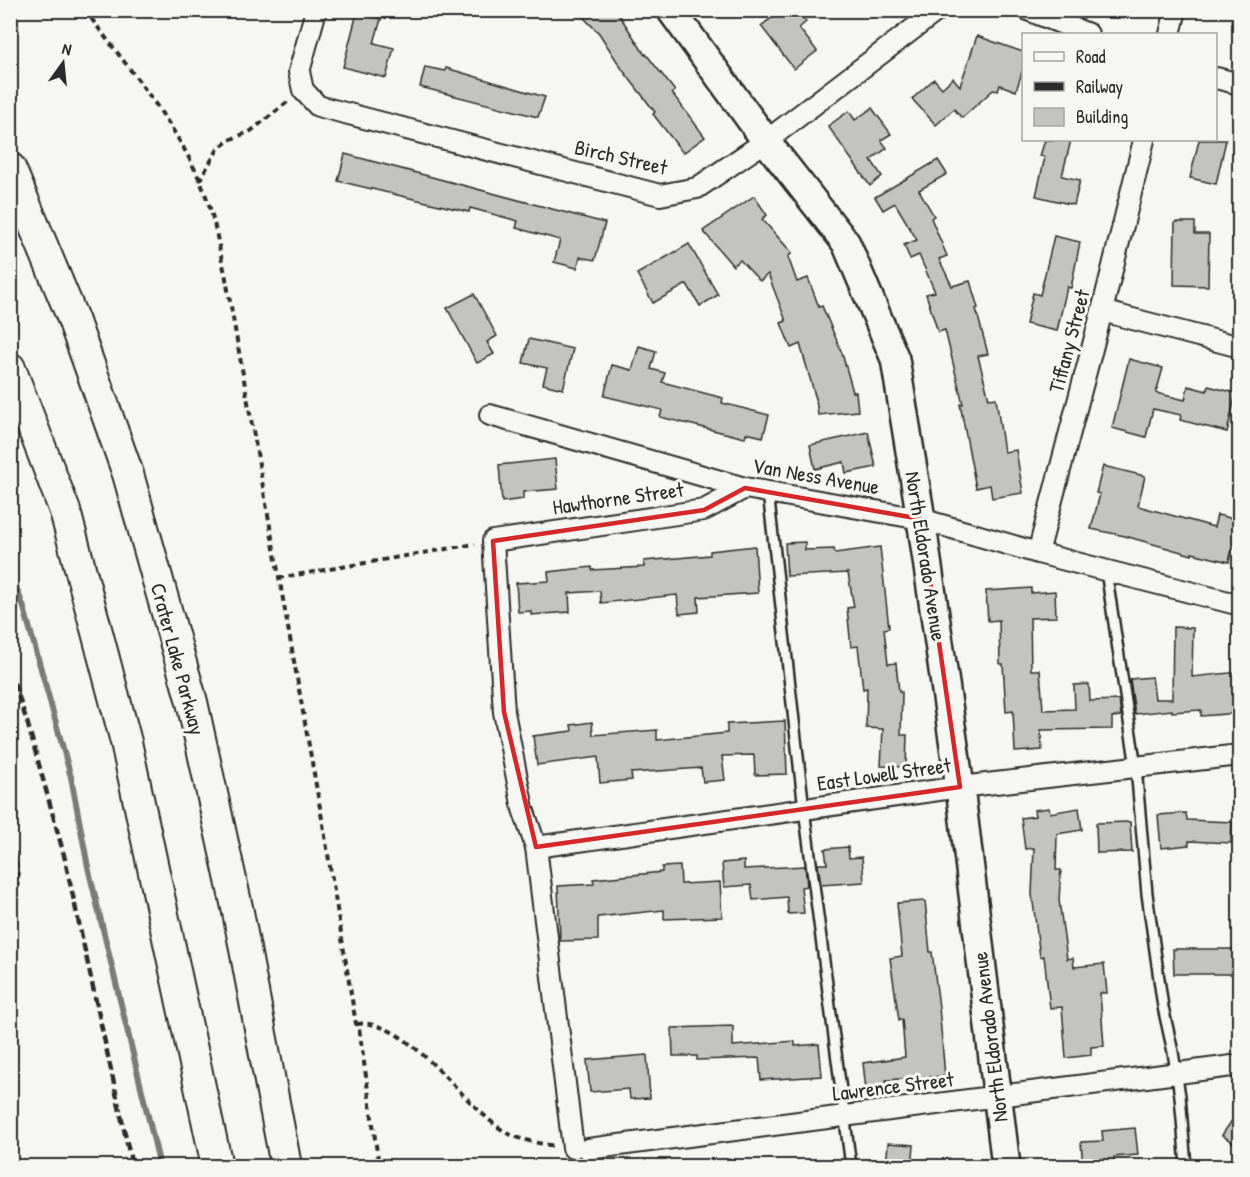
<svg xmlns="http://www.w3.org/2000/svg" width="1250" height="1177" font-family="'Patrick Hand',sans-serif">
	<rect width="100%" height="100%" fill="#f6f6f2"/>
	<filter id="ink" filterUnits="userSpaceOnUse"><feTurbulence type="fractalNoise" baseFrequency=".0167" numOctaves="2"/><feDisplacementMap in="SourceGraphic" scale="12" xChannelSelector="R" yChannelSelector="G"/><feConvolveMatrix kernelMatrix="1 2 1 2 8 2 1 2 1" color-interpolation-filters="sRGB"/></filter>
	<g filter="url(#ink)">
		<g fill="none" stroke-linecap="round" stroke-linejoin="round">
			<polyline stroke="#7a7a78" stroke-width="6" points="10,571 24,608 71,777 88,867 160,1166"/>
		</g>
		<g fill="#c3c3c0" stroke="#2b2b2b" stroke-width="1.5">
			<polygon points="576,10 616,10 645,55 646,54 675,91 672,93 705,137 683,153 653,114 655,112 622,69 599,33"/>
			<polygon points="782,10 797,10 806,22 799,28 817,51 794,69 761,26"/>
			<polygon points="357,13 381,19 374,43 394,48 386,78 343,67"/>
			<polygon points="977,36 1023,52 1023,69 1016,91 1000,85 998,91 993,90 962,118 954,109 936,125 912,99 934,79 942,88 953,78 960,86"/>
			<polygon points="425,67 445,71 446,68 545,97 538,117 420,87"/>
			<polygon points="872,108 891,134 881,140 887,148 871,160 882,176 870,186 828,126 849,111 855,120"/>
			<polygon points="1045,140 1071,140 1062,176 1080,180 1074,205 1036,196 1045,157 1040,156"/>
			<polygon points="1199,140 1226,140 1216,184 1190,178"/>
			<polygon points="345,154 605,223 595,260 580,257 577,268 554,262 560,240 516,228 518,221 470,208 469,212 338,181"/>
			<polygon points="938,160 947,174 919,190 934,216 931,218 947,256 939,259 952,286 970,281 978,308 976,309 988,354 978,356 989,399 996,398 1004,452 1016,450 1023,493 992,498 990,485 976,488 960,404 963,404 945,330 938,332 926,294 935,292 919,255 910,259 904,245 917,240 895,203 883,210 875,197"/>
			<polygon points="754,196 767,215 762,219 792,253 788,257 797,282 808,278 819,307 822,306 842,353 853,392 856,392 858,411 818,415 816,399 800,344 791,348 781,323 786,321 768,274 760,281 740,260 733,266 703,231"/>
			<polygon points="1175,222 1195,222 1195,234 1209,234 1208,286 1174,285"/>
			<polygon points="1054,236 1080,242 1071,288 1067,287 1057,331 1026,324 1033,293 1040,295"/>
			<polygon points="689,244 718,295 700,306 687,284 653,303 637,274"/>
			<polygon points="474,294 497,336 487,342 494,354 477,363 447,308"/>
			<polygon points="529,339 573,349 563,389 543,384 547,368 523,363"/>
			<polygon points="639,346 656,351 651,369 665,373 662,382 723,398 722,403 769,415 763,437 746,433 745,438 660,417 662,410 604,396 612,365 632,370"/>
			<polygon points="1129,359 1163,368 1156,393 1185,400 1188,386 1207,391 1208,386 1236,393 1227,432 1180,420 1181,415 1153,409 1146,437 1112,428"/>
			<polygon points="868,432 876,467 846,473 844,462 815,469 810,445"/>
			<polygon points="555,459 558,489 523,492 523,499 502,502 499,465"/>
			<polygon points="1103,466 1145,476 1138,506 1214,527 1217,515 1239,520 1239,550 1232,548 1229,562 1192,553 1192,555 1125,536 1091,529 1100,494 1096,493"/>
			<polygon points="805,542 805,550 834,549 835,553 880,547 889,628 884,629 888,664 896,663 899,692 902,692 901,735 907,735 906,767 881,766 883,729 866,728 867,688 863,689 858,646 851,647 847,608 854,607 848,573 787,576 785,543"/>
			<polygon points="755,546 758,593 698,597 699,612 679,614 677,595 601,603 600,591 569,593 570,612 531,615 531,611 518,612 516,583 549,581 548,572 592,567 592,570 644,567 644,561 710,555 710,551"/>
			<polygon points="1031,588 1031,593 1055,591 1056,617 1030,618 1031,670 1040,670 1043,710 1075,709 1074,685 1089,684 1090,701 1119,700 1121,716 1112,717 1112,729 1041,730 1042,750 1015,752 1013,711 1006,712 1003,664 1000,664 999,620 988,621 986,591"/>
			<polygon points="1173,627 1193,628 1192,677 1239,672 1239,713 1201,716 1201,710 1172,712 1172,710 1135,714 1130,679 1152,677 1155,699 1172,699"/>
			<polygon points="785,721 787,774 755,775 754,755 722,756 725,780 703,782 701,768 631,773 632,780 600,783 598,757 537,765 533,736 572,731 571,725 592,722 593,735 657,730 657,740 727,733 727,724"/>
			<polygon points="1049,808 1050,813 1079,808 1082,830 1057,834 1056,870 1061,870 1059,900 1067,959 1073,958 1074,967 1104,964 1107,993 1100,993 1104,1046 1091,1047 1091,1055 1066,1058 1062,1007 1050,1008 1044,956 1040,957 1032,894 1034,848 1025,849 1021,818 1035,816 1034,810"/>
			<polygon points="1186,813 1187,820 1232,822 1231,843 1189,841 1189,845 1161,848 1158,815"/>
			<polygon points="1130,822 1132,852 1097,853 1096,823"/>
			<polygon points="848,847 849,858 862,857 864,882 821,885 818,864 827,864 825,849"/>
			<polygon points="744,861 744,869 805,866 807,886 801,887 804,913 788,914 787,897 753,900 751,885 724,887 722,863"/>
			<polygon points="680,866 681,884 720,882 722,917 664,919 664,910 598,917 598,940 560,941 558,886 594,884 593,879 662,872 662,867"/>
			<polygon points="925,901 930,952 932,952 939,1007 945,1076 886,1080 887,1087 866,1090 863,1063 905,1057 902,1019 899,1020 890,958 902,956 897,903"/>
			<polygon points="1173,949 1234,949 1234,974 1174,974"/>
			<polygon points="733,1026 733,1046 795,1041 795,1046 819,1044 822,1076 761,1080 759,1058 697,1060 697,1056 673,1056 672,1028"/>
			<polygon points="647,1055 650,1098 630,1099 629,1089 590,1092 587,1060"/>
			<polygon points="1239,1110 1239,1147 1222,1135"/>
			<polygon points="1135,1128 1138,1155 1114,1157 1115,1167 1083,1167 1081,1142 1103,1141 1102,1131"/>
			<polygon points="888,1143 914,1145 912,1167 886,1167"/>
		</g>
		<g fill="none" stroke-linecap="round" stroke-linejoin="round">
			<g stroke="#2b2b2b" stroke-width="14">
				<g id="lane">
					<polyline points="768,492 804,809 851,1166"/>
					<polyline points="1106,571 1136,767 1147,894 1163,1007 1173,1052 1180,1096 1186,1166"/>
				</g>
			</g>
			<g stroke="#2b2b2b" stroke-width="24">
				<g id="street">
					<polyline points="316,10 299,72 303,90 318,106 660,195 697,188 766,141 938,10"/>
					<polyline points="1028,10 1088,34"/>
					<polyline points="1170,34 1176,10"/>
					<polyline points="1216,78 1240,84"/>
					<polyline points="1102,311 1240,347"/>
					<polyline points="490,415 745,488 921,519 1038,553 1240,605"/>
					<polyline points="1038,553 1102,311 1144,140"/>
					<polyline points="536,847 960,787 1240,755"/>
					<polyline points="573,1148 536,847 523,809 504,712 493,541 704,510 745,488"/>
					<polyline points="588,1149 1240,1065"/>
				</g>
			</g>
			<g stroke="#2b2b2b" stroke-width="32">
				<polyline id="secondary" points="671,10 766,141 846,243 895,359 921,519 960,787 1006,1166"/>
			</g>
			<g stroke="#2b2b2b" stroke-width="34">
				<g id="primary">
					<polyline points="10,168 73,319 128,474 192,702 238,912 286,1166"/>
					<polyline points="10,368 65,511 126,742 217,1166"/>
				</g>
			</g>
			<g stroke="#2b2b2b" stroke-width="4" stroke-dasharray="6 4.5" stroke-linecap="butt">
				<path d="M85,10C128,69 185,132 208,202C216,225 219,250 225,273L324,830L356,1024L359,1028L379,1166"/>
				<polyline points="199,181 218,149 229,140 251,131 290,100"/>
				<polyline points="278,578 475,544"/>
				<polyline points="10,820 18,877 15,914"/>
				<path d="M357,1024C409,1017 464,1108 507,1133C521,1140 540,1144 556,1146"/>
			</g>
			<use href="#lane" stroke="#f6f6f2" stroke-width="9"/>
			<use href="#street" stroke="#f6f6f2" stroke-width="20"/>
			<use href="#secondary" stroke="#f6f6f2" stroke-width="27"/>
			<use href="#primary" stroke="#f6f6f2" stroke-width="30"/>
			<polyline stroke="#2b2b2b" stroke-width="4.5" stroke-dasharray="9 4.5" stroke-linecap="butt" points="10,670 28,725 64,855 132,1166"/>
		</g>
	</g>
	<path fill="none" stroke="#d62828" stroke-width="4.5" stroke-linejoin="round" d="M745,488L921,519L960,787L536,847L504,712L493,541L704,510Z"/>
	<g text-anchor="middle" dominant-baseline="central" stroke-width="6" stroke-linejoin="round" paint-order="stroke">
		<g font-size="21" fill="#2b2b2b" stroke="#f6f6f2">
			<text transform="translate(621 157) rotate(13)">Birch Street</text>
			<text transform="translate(1069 341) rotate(-75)">Tiffany Street</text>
			<text transform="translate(816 476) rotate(10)">Van Ness Avenue</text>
			<text transform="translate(618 498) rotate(-8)">Hawthorne Street</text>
			<text transform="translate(926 556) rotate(81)">North Eldorado Avenue</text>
			<text transform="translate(178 659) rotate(75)">Crater Lake Parkway</text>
			<text transform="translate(884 774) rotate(-8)">East Lowell Street</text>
			<text transform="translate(990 1037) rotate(-97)">North Eldorado Avenue</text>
			<text transform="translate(893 1086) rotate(-7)">Lawrence Street</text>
		</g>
	</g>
	<rect width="1250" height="1177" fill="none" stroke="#f6f6f2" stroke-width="36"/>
	<rect x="18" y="18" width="1214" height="1141" fill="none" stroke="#2b2b2b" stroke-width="2" filter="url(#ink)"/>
	<rect x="1022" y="33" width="195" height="108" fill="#f6f6f2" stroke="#a5a5a2" stroke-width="1.5"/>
	<rect x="1034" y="52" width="30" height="9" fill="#f6f6f2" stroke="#a5a5a2" stroke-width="1.5"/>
	<text x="1076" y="63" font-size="18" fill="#2b2b2b">Road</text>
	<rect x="1034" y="82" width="30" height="9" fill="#2b2b2b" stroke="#a5a5a2" stroke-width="1.5"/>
	<text x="1076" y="93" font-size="18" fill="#2b2b2b">Railway</text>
	<rect x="1034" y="108" width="30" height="18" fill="#c3c3c0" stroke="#a5a5a2" stroke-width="1.5"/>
	<text x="1076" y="123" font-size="18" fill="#2b2b2b">Building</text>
	<g transform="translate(63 63) rotate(15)" stroke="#f6f6f2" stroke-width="4.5" paint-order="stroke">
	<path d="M0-4.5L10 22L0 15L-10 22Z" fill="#2b2b2b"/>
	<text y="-9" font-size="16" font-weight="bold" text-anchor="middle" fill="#2b2b2b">N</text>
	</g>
</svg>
